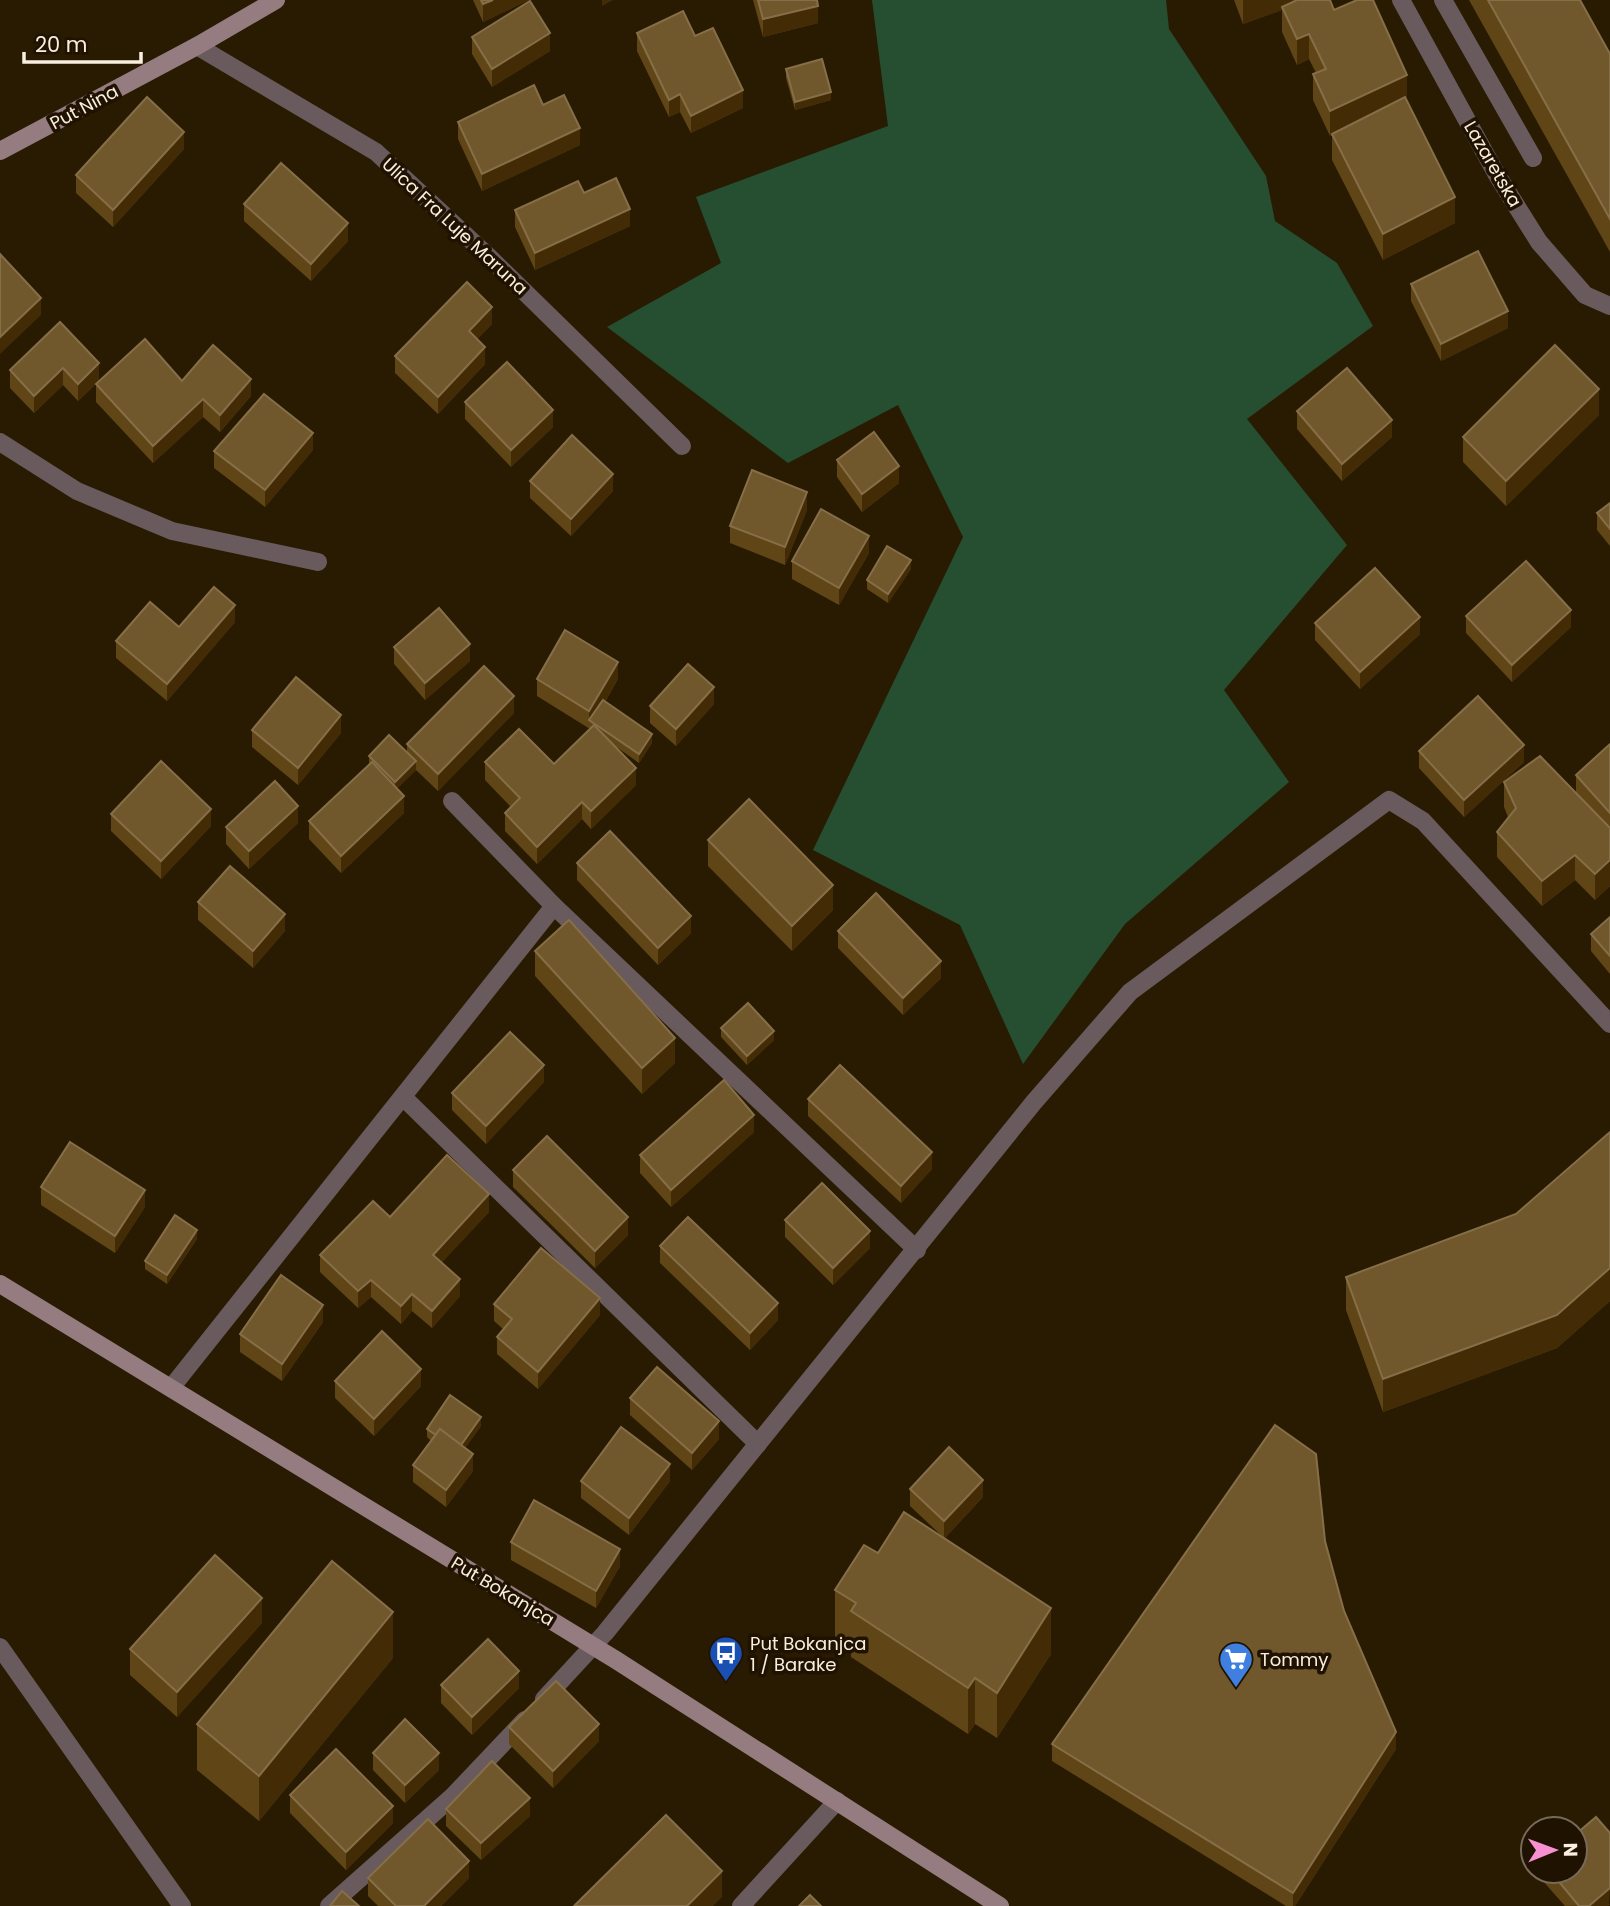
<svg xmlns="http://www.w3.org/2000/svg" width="1610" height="1906" font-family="Poppins,sans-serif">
	<rect width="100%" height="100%" fill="#291b01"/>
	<polygon fill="#254f30" points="872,0 1166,0 1169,29 1266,176 1275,221 1337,263 1373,326 1247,419 1347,545 1224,690 1289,782 1125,924 1023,1064 960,925 813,850 963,537 898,405 788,463 607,327 721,263 696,197 888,126"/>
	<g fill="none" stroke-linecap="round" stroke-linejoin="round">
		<g stroke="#695a5d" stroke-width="18">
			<polyline points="1443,0 1533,158"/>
			<polyline points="403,1097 758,1444"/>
		</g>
		<g stroke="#695a5d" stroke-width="18">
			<polyline points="1401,0 1497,175 1539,242 1585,295 1610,306"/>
			<polyline points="197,46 376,152 488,256 682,446"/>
			<polyline points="0,442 77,491 172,531 318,562"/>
			<polyline points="452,801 554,906 917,1250"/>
			<polyline points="171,1388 554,906"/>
			<polyline points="0,1647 182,1906"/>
			<polyline points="544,1699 605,1633 1034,1102 1130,992 1389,800 1423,821 1610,1024"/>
			<polyline points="329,1906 453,1796 525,1720"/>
			<polyline points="741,1906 837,1801"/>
		</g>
		<g stroke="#957c81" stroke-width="18">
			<polyline points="0,151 197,46 276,0"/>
			<polyline points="0,1284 616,1660 1000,1906"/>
		</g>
	</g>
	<g fill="#604516">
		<polygon points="473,0 529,0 483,22"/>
		<polygon points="753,0 817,0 818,23 763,37"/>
		<polygon points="1234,0 1330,0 1334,10 1407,101 1455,223 1383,260 1332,160 1332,136 1330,136 1313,100 1313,74 1316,73 1309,59 1297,65 1282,32 1282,10 1243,24"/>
		<polygon points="1469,0 1580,0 1610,54 1610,252"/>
		<polygon points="637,33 695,36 743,108 691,133 680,112 669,117 637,51"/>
		<polygon points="472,37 550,51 492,87 472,54"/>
		<polygon points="786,69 831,100 795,110 786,78"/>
		<polygon points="543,105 580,145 482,191 458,139 458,122"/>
		<polygon points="184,149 113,227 76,193 76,175"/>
		<polygon points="584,193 630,226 535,270 515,227 515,210"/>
		<polygon points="244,204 348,241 311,281 244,221"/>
		<polygon points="1411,284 1508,328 1441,361 1411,301"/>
		<polygon points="60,322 99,381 78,401 63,385 34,413 10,388 10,370"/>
		<polygon points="492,324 477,339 485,364 438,414 395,373 395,356"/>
		<polygon points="182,381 251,396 220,432 203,417 153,463 96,402 96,384"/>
		<polygon points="465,402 553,427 511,467 465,419"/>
		<polygon points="1297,411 1392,437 1342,481 1297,429"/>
		<polygon points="1599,415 1506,506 1463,462 1463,437"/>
		<polygon points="313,450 265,507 214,468 214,451"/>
		<polygon points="837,460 899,483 862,512 837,477"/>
		<polygon points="530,481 613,491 571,536 530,498"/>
		<polygon points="1610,503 1610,546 1597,530 1597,513"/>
		<polygon points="807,510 785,565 730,543 730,526"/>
		<polygon points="869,553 839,605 792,579 792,561"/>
		<polygon points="911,569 888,603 867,589 867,580"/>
		<polygon points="1466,616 1571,627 1512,682 1466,633"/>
		<polygon points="235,622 167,701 116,658 116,641 179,627"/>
		<polygon points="1315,623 1420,634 1360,689 1315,640"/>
		<polygon points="394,647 470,661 425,700 394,664"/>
		<polygon points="537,679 618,679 605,702 652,743 639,763 615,746 636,785 591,829 582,819 537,864 505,831 505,813 511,807 485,780 485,762 554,764 590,729 537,696"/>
		<polygon points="714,704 676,746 650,723 650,706"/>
		<polygon points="514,713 438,791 416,770 397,788 404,813 341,873 309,839 309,821 369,765 369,756 407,752 407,744"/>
		<polygon points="252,730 341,733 298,785 252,747"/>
		<polygon points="1610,744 1610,886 1595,900 1575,880 1542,906 1497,857 1497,832 1508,817 1504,807 1504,782 1576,793 1576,775"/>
		<polygon points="1419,751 1524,762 1464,817 1419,768"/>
		<polygon points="111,814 211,826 161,879 111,831"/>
		<polygon points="298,823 249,869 226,844 226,827"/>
		<polygon points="708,840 833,910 792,951 708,866"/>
		<polygon points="577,863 691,933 658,965 577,880"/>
		<polygon points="198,902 285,931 253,968 198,920"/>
		<polygon points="1610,917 1610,974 1591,951 1591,934"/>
		<polygon points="838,931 941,978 903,1015 838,948"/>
		<polygon points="535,951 675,1063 642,1094 535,976"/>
		<polygon points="721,1028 774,1040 747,1065 721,1037"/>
		<polygon points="544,1082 486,1144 452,1110 452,1093"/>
		<polygon points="808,1099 932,1169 901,1203 808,1116"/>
		<polygon points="754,1132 671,1207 640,1173 640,1155"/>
		<polygon points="1610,1132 1610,1301 1557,1348 1383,1412 1346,1310 1346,1277 1516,1214"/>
		<polygon points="513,1170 628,1235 595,1268 513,1187"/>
		<polygon points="41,1187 145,1207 115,1253 41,1205"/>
		<polygon points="489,1212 442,1262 460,1296 432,1328 412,1311 401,1324 371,1297 358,1308 320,1272 320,1255 390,1217"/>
		<polygon points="785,1220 870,1248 833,1285 785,1237"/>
		<polygon points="197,1239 167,1284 145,1269 145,1261"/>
		<polygon points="660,1246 778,1320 750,1350 660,1263"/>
		<polygon points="494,1304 600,1315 538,1389 497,1354 497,1337 503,1329 494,1321"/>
		<polygon points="323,1322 282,1381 240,1352 240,1334"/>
		<polygon points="335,1381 421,1386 374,1436 335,1398"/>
		<polygon points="630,1398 719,1439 692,1470 630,1415"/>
		<polygon points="481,1426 465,1448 473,1471 446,1507 413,1482 413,1465 431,1441 427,1437 427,1429"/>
		<polygon points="581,1481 670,1481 629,1535 581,1498"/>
		<polygon points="910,1489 983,1497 944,1539 1051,1654 997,1738 975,1724 968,1734 851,1657 851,1646 835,1636 835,1590 878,1553 944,1538 910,1506"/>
		<polygon points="1325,1541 1344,1611 1396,1749 1295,1906 1286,1906 1052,1761 1052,1744"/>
		<polygon points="511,1542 620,1566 596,1608 511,1560"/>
		<polygon points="262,1623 177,1717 130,1675 130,1649"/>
		<polygon points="393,1658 259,1821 197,1770 197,1724"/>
		<polygon points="441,1685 519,1688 472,1735 441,1703"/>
		<polygon points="509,1727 599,1741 553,1788 509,1744"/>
		<polygon points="373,1753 439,1770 405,1803 373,1770"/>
		<polygon points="290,1795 393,1823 346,1870 290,1813"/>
		<polygon points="446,1809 530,1816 481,1860 446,1826"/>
		<polygon points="1542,1871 1575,1871 1610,1905 1565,1906 1542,1880"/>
		<polygon points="368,1878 469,1878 441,1906 378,1906 368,1896"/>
	</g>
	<g fill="#432c05">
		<polygon points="493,0 529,0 483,22 483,4"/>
		<polygon points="602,0 613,0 602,6"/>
		<polygon points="1243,0 1307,0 1282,7 1282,10 1243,24"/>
		<polygon points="818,6 818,23 763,37 763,19"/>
		<polygon points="550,33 550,51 492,87 492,69"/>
		<polygon points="1309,34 1309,59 1297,65 1297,39"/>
		<polygon points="1407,75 1407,101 1330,136 1330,111"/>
		<polygon points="743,90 743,108 691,133 691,116"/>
		<polygon points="831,92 831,100 795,110 795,102"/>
		<polygon points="680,94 680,112 669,117 669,100"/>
		<polygon points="580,128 580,145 482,191 482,174"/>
		<polygon points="184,132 184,149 113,227 113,210"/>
		<polygon points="1455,197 1455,223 1383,260 1383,234"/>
		<polygon points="630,209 630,226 535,270 535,253"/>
		<polygon points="348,223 348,241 311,281 311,264"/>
		<polygon points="41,298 41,315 0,354 0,337"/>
		<polygon points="492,307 492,324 469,348 469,331"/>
		<polygon points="1508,311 1508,328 1441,361 1441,344"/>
		<polygon points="485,347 485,364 438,414 438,397"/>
		<polygon points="99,363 99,381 78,401 78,384"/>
		<polygon points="63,368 63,385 34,413 34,396"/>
		<polygon points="251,379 251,396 220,432 220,415"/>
		<polygon points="1599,389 1599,415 1506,506 1506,481"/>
		<polygon points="203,399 203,417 153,463 153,446"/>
		<polygon points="553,410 553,427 511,467 511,450"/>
		<polygon points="1392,420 1392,437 1342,481 1342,464"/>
		<polygon points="313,433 313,450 265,507 265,490"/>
		<polygon points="899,466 899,483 862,512 862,494"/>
		<polygon points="613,474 613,491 571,536 571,519"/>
		<polygon points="807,492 807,510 785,565 785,547"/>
		<polygon points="869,536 869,553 839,605 839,588"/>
		<polygon points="911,560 911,569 888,603 888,594"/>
		<polygon points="235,605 235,622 167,701 167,684"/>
		<polygon points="1571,610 1571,627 1512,682 1512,665"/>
		<polygon points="1420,617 1420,634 1360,689 1360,672"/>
		<polygon points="470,644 470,661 425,700 425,683"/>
		<polygon points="618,662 618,679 593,722 589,720 589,711"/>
		<polygon points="714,687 714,704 676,746 676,729"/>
		<polygon points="514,696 514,713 438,791 438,774"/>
		<polygon points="341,715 341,733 298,785 298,768"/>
		<polygon points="652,734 652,743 639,763 639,754"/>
		<polygon points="1524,745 1524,762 1464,817 1464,800"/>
		<polygon points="416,761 416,770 395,791 395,782"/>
		<polygon points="636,768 636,785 591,829 591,811"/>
		<polygon points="404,796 404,813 341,873 341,856"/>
		<polygon points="582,802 582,819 537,864 537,847"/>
		<polygon points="298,806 298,823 249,869 249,851"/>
		<polygon points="211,809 211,826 161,879 161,861"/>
		<polygon points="1575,855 1575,880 1542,906 1542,881"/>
		<polygon points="1610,860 1610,886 1595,900 1595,874"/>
		<polygon points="833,885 833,910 792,951 792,926"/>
		<polygon points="285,914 285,931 253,968 253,951"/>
		<polygon points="691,916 691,933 658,965 658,948"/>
		<polygon points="941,961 941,978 903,1015 903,998"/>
		<polygon points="774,1031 774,1040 747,1065 747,1056"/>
		<polygon points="675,1038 675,1063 642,1094 642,1068"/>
		<polygon points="544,1065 544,1082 486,1144 486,1126"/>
		<polygon points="754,1115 754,1132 671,1207 671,1190"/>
		<polygon points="932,1152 932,1169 901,1203 901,1186"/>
		<polygon points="145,1190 145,1207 115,1253 115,1236"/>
		<polygon points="489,1194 489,1212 433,1272 433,1255"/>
		<polygon points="628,1217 628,1235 595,1268 595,1251"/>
		<polygon points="197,1230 197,1239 167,1284 167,1275"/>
		<polygon points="870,1231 870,1248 833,1285 833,1268"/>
		<polygon points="1610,1268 1610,1301 1557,1348 1383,1412 1383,1379"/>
		<polygon points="460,1279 460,1296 432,1328 432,1311"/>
		<polygon points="371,1280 371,1297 358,1308 358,1291"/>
		<polygon points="412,1294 412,1311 401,1324 401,1306"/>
		<polygon points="600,1298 600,1315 538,1389 538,1372"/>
		<polygon points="778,1303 778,1320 750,1350 750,1333"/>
		<polygon points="323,1305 323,1322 282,1381 282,1364"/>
		<polygon points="421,1369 421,1386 374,1436 374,1419"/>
		<polygon points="481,1417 481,1426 457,1459 457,1451"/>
		<polygon points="719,1421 719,1439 692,1470 692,1453"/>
		<polygon points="473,1454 473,1471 446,1507 446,1490"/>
		<polygon points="670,1464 670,1481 629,1535 629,1518"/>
		<polygon points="983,1480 983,1497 944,1539 944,1521"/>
		<polygon points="620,1549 620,1566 596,1608 596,1591"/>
		<polygon points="262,1598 262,1623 177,1717 177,1692"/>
		<polygon points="1051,1608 1051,1654 997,1738 997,1693"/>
		<polygon points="393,1612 393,1658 259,1821 259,1776"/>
		<polygon points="519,1671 519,1688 472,1735 472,1717"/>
		<polygon points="975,1678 975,1724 968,1734 968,1688"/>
		<polygon points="599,1724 599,1741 553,1788 553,1771"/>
		<polygon points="1396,1732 1396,1749 1295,1906 1293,1906 1293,1893"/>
		<polygon points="439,1753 439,1770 405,1803 405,1785"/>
		<polygon points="530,1798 530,1816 481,1860 481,1843"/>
		<polygon points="393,1806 393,1823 346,1870 346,1852"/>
		<polygon points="469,1861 469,1878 441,1906 424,1906"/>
		<polygon points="722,1871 722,1897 713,1906 687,1906"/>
		<polygon points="1610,1888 1609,1906 1589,1906"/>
	</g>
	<g fill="#70572c" stroke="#866f48" stroke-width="2">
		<polygon points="481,0 493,0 483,4"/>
		<polygon points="758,0 817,0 818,6 763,19"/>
		<polygon points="1297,0 1330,0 1334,10 1357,0 1373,0 1407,75 1330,111 1313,74 1326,69 1309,34 1297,39 1282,7"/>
		<polygon points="1488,0 1580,0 1610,54 1610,219"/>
		<polygon points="530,1 550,33 492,69 472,37"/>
		<polygon points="683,11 695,36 713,28 743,90 691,116 680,94 669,100 637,33"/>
		<polygon points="822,59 831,92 795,102 786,69"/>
		<polygon points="534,85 543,105 564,95 580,128 482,174 458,122"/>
		<polygon points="147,97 184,132 113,210 76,175"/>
		<polygon points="1405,97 1455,197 1383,234 1332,134"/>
		<polygon points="281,163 348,223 311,264 244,204"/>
		<polygon points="616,178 630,209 535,253 515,210 578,181 584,193"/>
		<polygon points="1478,251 1508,311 1441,344 1411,284"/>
		<polygon points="0,254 41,298 0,337"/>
		<polygon points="467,282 492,307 469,331 485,347 438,397 395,356"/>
		<polygon points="60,322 99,363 78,384 63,368 34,396 10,370"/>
		<polygon points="145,339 182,381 213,345 251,379 220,415 203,399 153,446 96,384"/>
		<polygon points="1555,345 1599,389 1506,481 1463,437"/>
		<polygon points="507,362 553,410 511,450 465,402"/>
		<polygon points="1347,368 1392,420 1342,464 1297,411"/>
		<polygon points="264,394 313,433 265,490 214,451"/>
		<polygon points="874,432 899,466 862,494 837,460"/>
		<polygon points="572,435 613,474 571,519 530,481"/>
		<polygon points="752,470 807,492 785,547 730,526"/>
		<polygon points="1610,503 1610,529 1597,513"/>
		<polygon points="821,509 869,536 839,588 792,561"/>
		<polygon points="887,546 911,560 888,594 867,580"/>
		<polygon points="1526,561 1571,610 1512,665 1466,616"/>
		<polygon points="1375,568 1420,617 1360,672 1315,623"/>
		<polygon points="214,587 235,605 167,684 116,641 150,602 179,627"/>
		<polygon points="439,608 470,644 425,683 394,647"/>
		<polygon points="565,630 618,662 589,711 537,679"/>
		<polygon points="688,664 714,687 676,729 650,706"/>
		<polygon points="484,666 514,696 438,774 407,744"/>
		<polygon points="296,677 341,715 298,768 252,730"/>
		<polygon points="1478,696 1524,745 1464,800 1419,751"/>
		<polygon points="603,700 652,734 639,754 589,720"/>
		<polygon points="594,725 636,768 591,811 582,802 537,847 505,813 520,798 485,762 519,729 554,764"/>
		<polygon points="389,735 416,761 395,782 369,756"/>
		<polygon points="1610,744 1610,813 1576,775"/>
		<polygon points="1540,756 1610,828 1610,860 1595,874 1575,855 1542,881 1497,832 1516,808 1504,782"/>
		<polygon points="161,761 211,809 161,861 111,814"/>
		<polygon points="372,762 404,796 341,856 309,821"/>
		<polygon points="275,781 298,806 249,851 226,827"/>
		<polygon points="749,799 833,885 792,926 708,840"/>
		<polygon points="610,831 691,916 658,948 577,863"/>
		<polygon points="230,866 285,914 253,951 198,902"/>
		<polygon points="876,893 941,961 903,998 838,931"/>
		<polygon points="1610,917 1610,956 1591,934"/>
		<polygon points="569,920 675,1038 642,1068 535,951"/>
		<polygon points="748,1003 774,1031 747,1056 721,1028"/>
		<polygon points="510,1032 544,1065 486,1126 452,1093"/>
		<polygon points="840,1065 932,1152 901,1186 808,1099"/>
		<polygon points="724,1080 754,1115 671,1190 640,1155"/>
		<polygon points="1610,1132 1610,1268 1557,1315 1383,1379 1346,1277 1516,1214"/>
		<polygon points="547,1136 628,1217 595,1251 513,1170"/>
		<polygon points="70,1142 145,1190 115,1236 41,1187"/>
		<polygon points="447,1155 489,1194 433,1255 460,1279 432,1311 412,1294 401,1306 371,1280 358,1291 320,1255 373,1201 390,1217"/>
		<polygon points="822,1183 870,1231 833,1268 785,1220"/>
		<polygon points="175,1215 197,1230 167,1275 145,1261"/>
		<polygon points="688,1217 778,1303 750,1333 660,1246"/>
		<polygon points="541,1248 600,1298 538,1372 497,1337 512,1319 494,1304"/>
		<polygon points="281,1275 323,1305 282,1364 240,1334"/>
		<polygon points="382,1331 421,1369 374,1419 335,1381"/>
		<polygon points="657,1367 719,1421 692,1453 630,1398"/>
		<polygon points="450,1395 481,1417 461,1445 440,1429 436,1435 427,1429"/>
		<polygon points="1275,1425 1316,1454 1325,1541 1344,1611 1396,1732 1293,1893 1052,1744"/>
		<polygon points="621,1427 670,1464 629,1518 581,1481"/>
		<polygon points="440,1429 473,1454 446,1490 413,1465"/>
		<polygon points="949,1447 983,1480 944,1521 910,1489"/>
		<polygon points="534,1500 620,1549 596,1591 511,1542"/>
		<polygon points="904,1512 1051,1608 997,1693 975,1678 968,1688 851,1611 856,1603 835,1590 864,1545 878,1553"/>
		<polygon points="215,1555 262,1598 177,1692 130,1649"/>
		<polygon points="332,1561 393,1612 259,1776 197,1724"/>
		<polygon points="488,1639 519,1671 472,1717 441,1685"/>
		<polygon points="556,1681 599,1724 553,1771 509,1727"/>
		<polygon points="405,1719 439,1753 405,1785 373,1753"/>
		<polygon points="336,1749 393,1806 346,1852 290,1795"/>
		<polygon points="492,1761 530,1798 481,1843 446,1809"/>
		<polygon points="666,1815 722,1871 687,1906 574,1906"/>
		<polygon points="1596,1817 1610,1833 1610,1888 1589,1906 1579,1906 1550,1871 1575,1871 1575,1835"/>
		<polygon points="428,1819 469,1861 424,1906 396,1906 368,1878"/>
		<polygon points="342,1891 359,1906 330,1906"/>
		<polygon points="810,1895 821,1906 799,1906"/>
	</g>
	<defs>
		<g id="bus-pin" transform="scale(1.75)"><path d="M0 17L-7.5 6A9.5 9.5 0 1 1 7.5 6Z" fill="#1a4fb4" stroke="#201200"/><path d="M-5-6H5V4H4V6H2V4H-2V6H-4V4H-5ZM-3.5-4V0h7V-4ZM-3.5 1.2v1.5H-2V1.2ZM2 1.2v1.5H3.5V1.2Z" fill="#fff"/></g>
		<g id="supermarket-pin" transform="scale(1.75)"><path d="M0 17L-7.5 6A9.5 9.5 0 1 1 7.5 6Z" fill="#3f7fe0" stroke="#201200"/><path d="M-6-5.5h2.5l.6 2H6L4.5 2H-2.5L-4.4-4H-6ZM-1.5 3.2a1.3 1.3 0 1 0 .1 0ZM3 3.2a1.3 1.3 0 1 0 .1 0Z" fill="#fff"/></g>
	</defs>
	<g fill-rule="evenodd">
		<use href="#bus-pin" x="726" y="1653"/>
		<use href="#supermarket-pin" x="1236" y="1659"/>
	</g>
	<g text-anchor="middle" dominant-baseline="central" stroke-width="7" stroke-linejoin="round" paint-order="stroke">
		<g font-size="18" fill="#f9efdf" stroke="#201200">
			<text transform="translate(84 107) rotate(-28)">Put Nina</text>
			<text transform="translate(1493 164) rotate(60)">Lazaretska</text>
			<text transform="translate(455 226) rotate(43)">Ulica Fra Luje Maruna</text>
			<text transform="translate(503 1591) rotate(31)">Put Bokanjca</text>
		</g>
		<g font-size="18" fill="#f9efdf" stroke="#201200" text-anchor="start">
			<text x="750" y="1643">Put Bokanjca<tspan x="750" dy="21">1 / Barake</tspan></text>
			<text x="1260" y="1659">Tommy</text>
		</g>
	</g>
	<g transform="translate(1554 1850) rotate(89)"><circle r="33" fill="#201200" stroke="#776a59" stroke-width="2"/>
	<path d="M0-5L12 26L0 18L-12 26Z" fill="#f690d0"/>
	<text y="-10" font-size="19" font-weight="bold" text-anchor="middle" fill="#f9efdf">N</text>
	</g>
	<path d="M24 52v10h117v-10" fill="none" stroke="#f9efdf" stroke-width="3.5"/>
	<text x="35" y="52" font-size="21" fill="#f9efdf" stroke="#201200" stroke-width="5" paint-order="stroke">20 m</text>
</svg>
